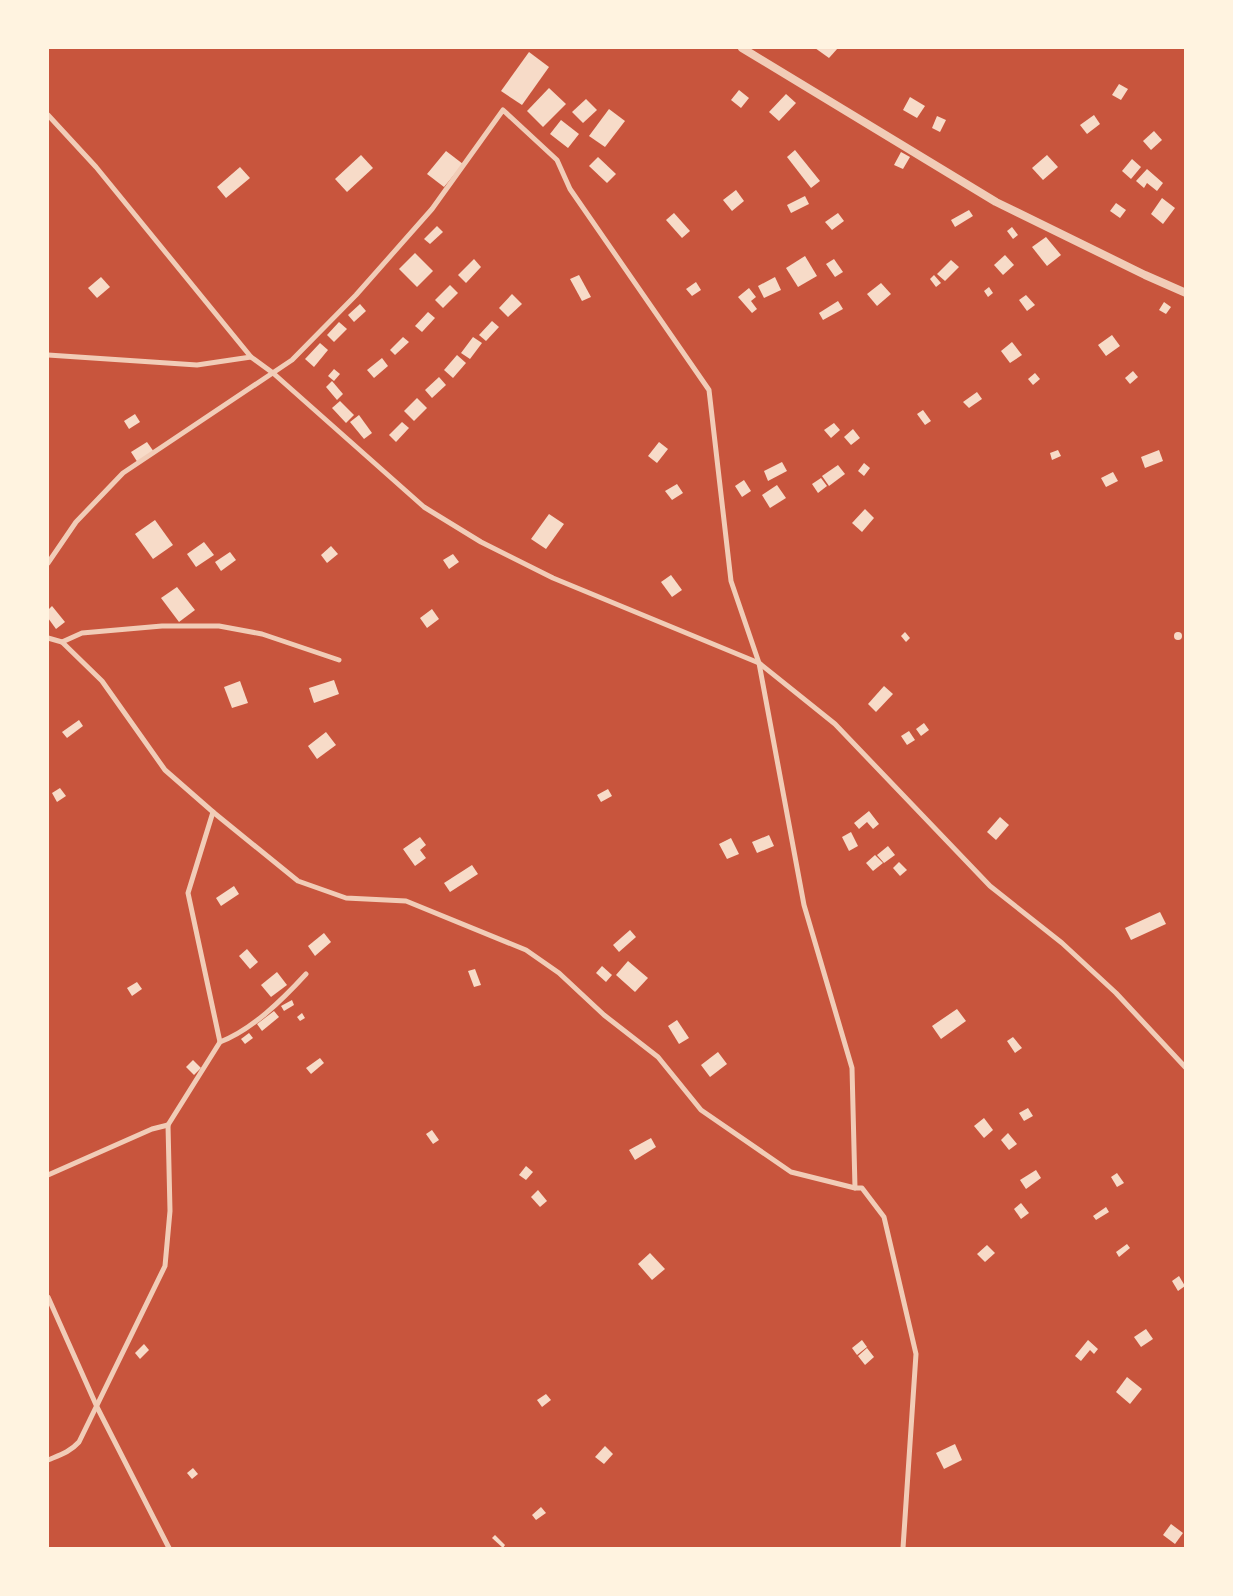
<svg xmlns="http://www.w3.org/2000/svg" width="1233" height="1596" font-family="Arial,sans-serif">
	<rect width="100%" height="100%" fill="#c8553d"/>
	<g fill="#f7dbc8">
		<polygon points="815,48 838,48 829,58"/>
		<polygon points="529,52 549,67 522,105 501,91"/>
		<polygon points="1119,84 1128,89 1121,100 1112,95"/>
		<polygon points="549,88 566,104 543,127 527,111"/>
		<polygon points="739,90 749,98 741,108 731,100"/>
		<polygon points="786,94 796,103 779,121 769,112"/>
		<polygon points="910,97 925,106 917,118 903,110"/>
		<polygon points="586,99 597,110 583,123 572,112"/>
		<polygon points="609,109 625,121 605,147 589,136"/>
		<polygon points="1094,115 1100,124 1087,134 1080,125"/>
		<polygon points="937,116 946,120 940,132 932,128"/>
		<polygon points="561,120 579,134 568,148 550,134"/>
		<polygon points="1154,131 1162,140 1151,150 1143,141"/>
		<polygon points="795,150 820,181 811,188 787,157"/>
		<polygon points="446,151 463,164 444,187 427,174"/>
		<polygon points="901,152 910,157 903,169 894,165"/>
		<polygon points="361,155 373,168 347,192 335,179"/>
		<polygon points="1047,155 1058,167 1043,180 1032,168"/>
		<polygon points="598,157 616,174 607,183 589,166"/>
		<polygon points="1132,159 1141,167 1131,179 1122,171"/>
		<polygon points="240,167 250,178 226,198 217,187"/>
		<polygon points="1147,169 1163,183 1157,191 1147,183 1144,188 1136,181"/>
		<polygon points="736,190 744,201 732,211 723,200"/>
		<polygon points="805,196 809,204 791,213 787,205"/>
		<polygon points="1162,198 1175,208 1163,224 1151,214"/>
		<polygon points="1116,203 1126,210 1120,218 1110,211"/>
		<polygon points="969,210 973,216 955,227 951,220"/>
		<polygon points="674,213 690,231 682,238 666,220"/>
		<polygon points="838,213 844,221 832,230 825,222"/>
		<polygon points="437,226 443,232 430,244 424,239"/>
		<polygon points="1012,227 1018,235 1013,239 1007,231"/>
		<polygon points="1046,237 1061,255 1047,266 1032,247"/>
		<polygon points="415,253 433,271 417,287 399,269"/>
		<polygon points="1005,255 1014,265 1003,275 994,265"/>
		<polygon points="805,256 817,276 798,287 786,268"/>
		<polygon points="474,259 481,267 466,283 458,275"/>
		<polygon points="834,259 843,272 835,277 826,264"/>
		<polygon points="951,260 959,267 945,281 937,274"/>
		<polygon points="579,275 591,297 582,301 570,279"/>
		<polygon points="934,275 941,283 936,287 930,279"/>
		<polygon points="101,277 110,287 97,298 88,288"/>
		<polygon points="775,277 781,290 764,298 758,286"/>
		<polygon points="696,282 701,290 692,296 686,289"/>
		<polygon points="881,283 891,294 877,306 867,294"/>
		<polygon points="450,285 458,293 443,308 435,300"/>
		<polygon points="989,287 993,293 988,297 984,291"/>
		<polygon points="749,288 756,297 751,301 757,309 752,313 738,297"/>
		<polygon points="512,294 522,304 508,317 499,308"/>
		<polygon points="1026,295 1035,305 1027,311 1019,300"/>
		<polygon points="838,301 843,309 823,320 819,313"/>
		<polygon points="1164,302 1171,307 1166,314 1159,310"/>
		<polygon points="360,304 366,311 354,322 348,315"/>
		<polygon points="428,312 435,318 422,332 415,326"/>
		<polygon points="492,321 499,327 486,341 479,335"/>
		<polygon points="339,322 347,329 334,342 327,335"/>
		<polygon points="1112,335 1120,346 1106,356 1098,345"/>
		<polygon points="403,337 409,342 395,355 390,350"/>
		<polygon points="473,337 482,343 470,359 461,353"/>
		<polygon points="1012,342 1022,355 1010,363 1001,351"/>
		<polygon points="320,343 328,350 314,367 305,359"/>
		<polygon points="457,355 466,363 453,378 444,370"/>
		<polygon points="382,358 388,366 374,378 367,370"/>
		<polygon points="334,369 340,374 334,381 328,376"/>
		<polygon points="1133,371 1138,377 1130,384 1125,378"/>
		<polygon points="1035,373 1040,379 1033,385 1028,379"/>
		<polygon points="439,377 446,385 432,398 425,390"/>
		<polygon points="332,381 343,394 337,400 326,387"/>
		<polygon points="977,392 982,399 969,408 963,402"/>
		<polygon points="417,398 427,408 414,421 404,411"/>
		<polygon points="340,401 354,415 346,423 332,408"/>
		<polygon points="923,410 931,421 925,425 917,414"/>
		<polygon points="135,414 140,422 129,429 124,421"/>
		<polygon points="359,415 372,433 364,439 350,422"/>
		<polygon points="402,422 409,428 396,442 389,435"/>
		<polygon points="834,423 840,430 831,438 824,430"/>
		<polygon points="853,429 860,438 851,445 844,437"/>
		<polygon points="147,442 154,452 138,463 131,452"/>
		<polygon points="659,442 668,449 657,463 648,456"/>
		<polygon points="1058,450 1061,456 1052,460 1050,453"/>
		<polygon points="1159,450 1163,461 1145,468 1141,457"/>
		<polygon points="782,462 787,471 768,481 764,471"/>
		<polygon points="864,463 870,468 864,476 858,471"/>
		<polygon points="838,465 845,474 829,486 822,476"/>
		<polygon points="1113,472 1118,481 1106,487 1101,478"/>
		<polygon points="821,478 827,486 818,493 812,484"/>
		<polygon points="744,480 751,491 742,497 735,486"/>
		<polygon points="677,484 683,493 672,500 665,491"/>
		<polygon points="777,485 786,498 770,508 762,495"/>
		<polygon points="865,509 874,518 862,532 852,523"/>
		<polygon points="549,514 564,524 546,549 531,539"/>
		<polygon points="155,520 173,545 153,559 135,534"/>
		<polygon points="204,542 214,555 196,567 187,554"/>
		<polygon points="331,546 338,554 327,563 321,555"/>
		<polygon points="230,552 236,560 221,571 215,562"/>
		<polygon points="453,554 459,562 449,569 443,560"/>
		<polygon points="671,575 682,590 672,597 661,582"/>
		<polygon points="177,587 195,610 179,622 161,598"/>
		<polygon points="52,606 65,622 56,629 48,618 48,610"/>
		<polygon points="432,609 439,619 427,628 420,618"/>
		<polygon points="905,632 910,638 906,642 901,636"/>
		<circle cx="1178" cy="636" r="4"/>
		<polygon points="334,680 339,694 314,703 309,688"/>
		<polygon points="240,681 248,703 232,708 224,687"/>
		<polygon points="884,686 893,694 876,712 868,704"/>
		<polygon points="79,720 83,726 67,738 62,732"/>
		<polygon points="924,723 929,730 921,736 916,729"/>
		<polygon points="909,731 915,740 907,745 901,736"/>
		<polygon points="326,732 336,745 317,759 308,746"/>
		<polygon points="60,788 66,796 57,802 52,793"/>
		<polygon points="608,789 612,796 601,802 597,795"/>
		<polygon points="869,811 879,824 873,829 867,822 859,829 854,823"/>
		<polygon points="1000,817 1009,825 996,840 987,832"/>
		<polygon points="851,832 858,846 849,851 842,837"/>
		<polygon points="769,835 774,846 757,853 752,842"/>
		<polygon points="420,837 426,845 420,850 426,858 415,866 403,849"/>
		<polygon points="731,838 739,854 727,859 719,844"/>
		<polygon points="888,846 895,855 884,863 877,855"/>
		<polygon points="875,855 883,863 873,871 866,863"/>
		<polygon points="899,862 907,870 900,876 893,868"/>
		<polygon points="472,865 478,874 450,892 444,883"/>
		<polygon points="234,886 239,894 221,906 216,898"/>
		<polygon points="1160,912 1166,924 1131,940 1125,928"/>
		<polygon points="630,930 636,937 619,952 613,945"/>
		<polygon points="324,933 331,942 315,956 308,946"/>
		<polygon points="247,949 258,962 250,969 239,956"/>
		<polygon points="628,961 648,978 635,992 616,975"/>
		<polygon points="602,966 612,975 606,982 596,973"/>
		<polygon points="475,969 481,985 474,987 468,971"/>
		<polygon points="277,972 287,985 271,997 261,985"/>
		<polygon points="137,982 142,989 132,996 127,988"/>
		<polygon points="292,1000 294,1005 284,1011 281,1006"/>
		<polygon points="957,1009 966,1021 941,1039 932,1026"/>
		<polygon points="274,1011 279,1017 262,1031 257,1024"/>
		<polygon points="302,1013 305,1018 300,1021 297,1017"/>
		<polygon points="677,1020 689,1038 679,1044 668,1026"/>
		<polygon points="249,1033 253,1038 245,1044 241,1039"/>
		<polygon points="1013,1037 1022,1048 1015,1053 1007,1041"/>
		<polygon points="718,1052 727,1064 710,1077 701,1065"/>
		<polygon points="320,1058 324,1063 311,1074 306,1068"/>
		<polygon points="193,1060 201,1068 194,1075 186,1067"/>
		<polygon points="1028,1108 1033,1116 1024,1121 1019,1113"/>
		<polygon points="984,1118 993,1130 984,1138 974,1126"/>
		<polygon points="432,1130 439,1140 433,1144 426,1134"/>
		<polygon points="1008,1133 1017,1144 1009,1150 1001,1140"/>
		<polygon points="651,1138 656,1147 635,1160 629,1150"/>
		<polygon points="526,1166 533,1172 526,1180 519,1175"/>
		<polygon points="1036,1170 1041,1178 1026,1189 1020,1180"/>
		<polygon points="1117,1173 1124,1183 1117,1187 1111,1177"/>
		<polygon points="538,1190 547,1201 540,1207 531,1197"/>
		<polygon points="1021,1203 1029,1213 1021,1219 1014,1209"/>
		<polygon points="1106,1207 1109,1212 1096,1220 1093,1216"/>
		<polygon points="1127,1244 1130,1248 1119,1257 1116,1252"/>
		<polygon points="987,1245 995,1253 985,1262 977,1254"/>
		<polygon points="650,1253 665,1269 652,1280 638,1264"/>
		<polygon points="1179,1276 1185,1286 1178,1291 1172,1281"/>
		<polygon points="1146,1329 1153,1339 1141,1347 1134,1337"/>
		<polygon points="862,1340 867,1347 857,1355 852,1348"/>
		<polygon points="1088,1340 1098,1349 1094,1354 1090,1350 1081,1361 1075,1356"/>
		<polygon points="144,1344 149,1350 140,1359 135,1353"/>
		<polygon points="867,1348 874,1357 865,1365 858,1356"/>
		<polygon points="1127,1377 1142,1389 1130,1404 1116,1392"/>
		<polygon points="546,1394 551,1400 542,1407 537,1400"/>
		<polygon points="955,1444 962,1460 944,1469 936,1453"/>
		<polygon points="605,1446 613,1454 604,1464 595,1457"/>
		<polygon points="193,1468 198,1474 192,1479 187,1473"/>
		<polygon points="541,1507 546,1513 536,1520 532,1515"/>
		<polygon points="1171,1524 1183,1533 1175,1544 1163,1535"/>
		<polygon points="495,1535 505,1545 503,1548 492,1538"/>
	</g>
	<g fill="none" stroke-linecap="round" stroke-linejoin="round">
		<g stroke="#f1ccb7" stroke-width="5">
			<polyline points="48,115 96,167 251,357 273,373 424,507 481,542 553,578 759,663 835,724 990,886 1062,943 1116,993 1186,1068"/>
			<polyline points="48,355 197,365 251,357"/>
			<polyline points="48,563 76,522 123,473 292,360 356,295 432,209 503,110 557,160 570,189 709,390 731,581 759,663 804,905 852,1068 855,1188"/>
			<polyline points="48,638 62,642 102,681 165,770 213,812 298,881 346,898 406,901 526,950 559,973 604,1015 658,1057 701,1110 791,1172 855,1188 862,1188 884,1217 916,1354 903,1548"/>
			<polyline points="62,642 82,633 162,626 219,626 262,634 339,660"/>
			<polyline points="213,812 188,893 220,1042"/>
			<polyline points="48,1175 152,1129 168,1125"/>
			<polyline points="48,1297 97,1407 169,1548"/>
			<path d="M48,1460C60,1455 70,1452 79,1442L165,1266L170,1211L168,1125L220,1042C252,1030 283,999 306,974"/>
		</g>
		<polyline stroke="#f1ccb7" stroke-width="8" points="742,48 996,202 1145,275 1186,293"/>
	</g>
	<rect width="1233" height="1596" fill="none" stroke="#fff3e0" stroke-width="98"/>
</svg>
